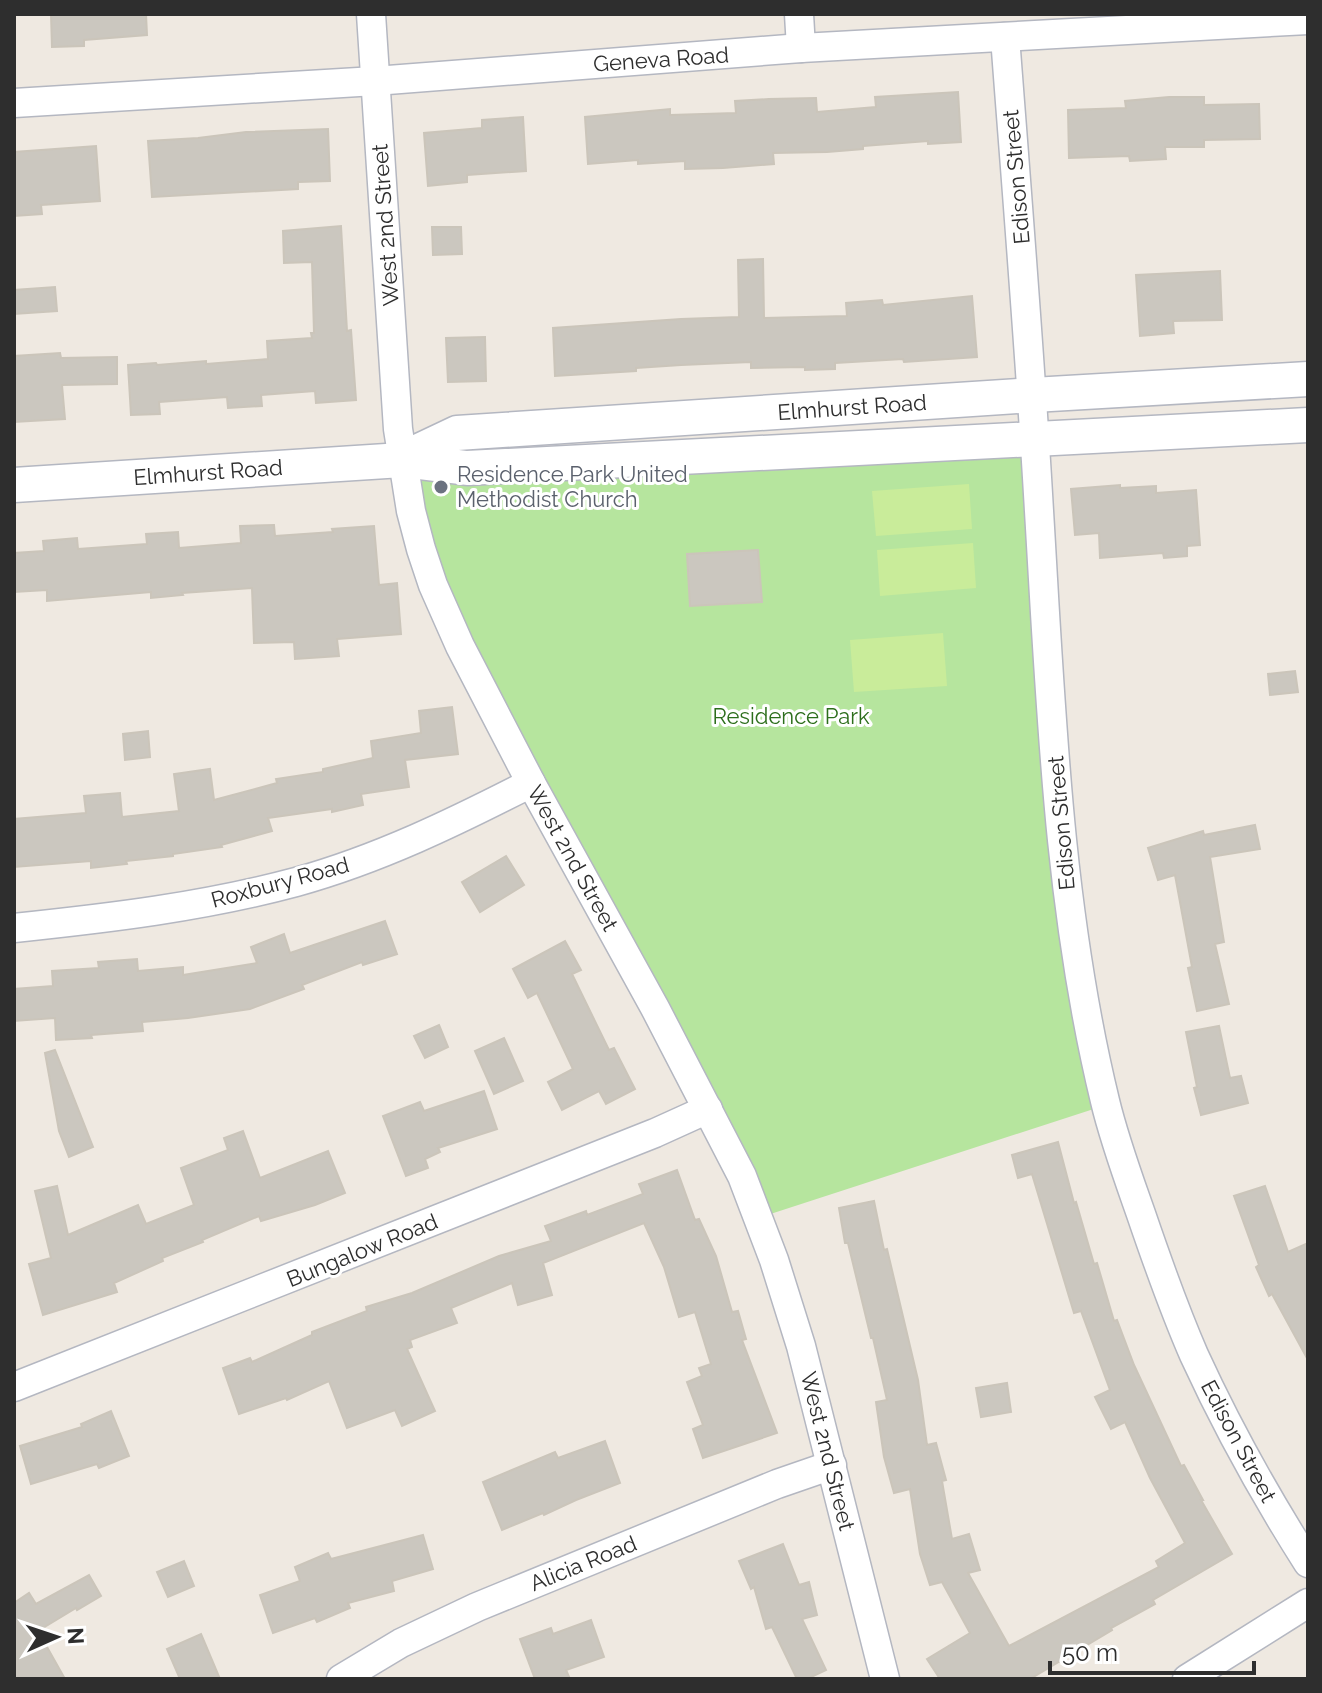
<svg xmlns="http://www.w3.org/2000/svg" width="1322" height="1693" font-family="Raleway,sans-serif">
	<rect width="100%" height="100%" fill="#efe9e1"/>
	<polygon fill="#b6e59e" points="1035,438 1046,622 1106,1105 758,1218 460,646 402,460"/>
	<g fill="#c9ec9a">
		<polygon points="969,484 972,529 876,536 872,491"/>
		<polygon points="973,543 976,588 880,596 877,550"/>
		<polygon points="943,633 947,686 854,692 850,640"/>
	</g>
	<g fill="#cbc7bf" stroke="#cbc5ba" stroke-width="2">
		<polygon points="51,14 146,14 147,35 84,40 84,46 52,47"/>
		<polygon points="958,92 961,142 928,144 928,141 863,146 863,149 827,152 773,153 774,164 723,168 685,169 685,161 638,164 638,160 588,164 585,117 670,109 670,115 736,113 735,101 769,99 816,98 817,112 876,107 875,97"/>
		<polygon points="1169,97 1204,97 1204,105 1259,104 1260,139 1204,140 1204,147 1165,147 1166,159 1130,161 1129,156 1069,158 1068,110 1126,108 1125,101"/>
		<polygon points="523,117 526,171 467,175 467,182 428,186 424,133 482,128 482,120"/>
		<polygon points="328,129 330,181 298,182 298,189 152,197 148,141 198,138 246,132"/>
		<polygon points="96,146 100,201 41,205 42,214 14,216 14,152"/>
		<polygon points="341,226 347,331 351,330 356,400 316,403 315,391 261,395 262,406 228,408 227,397 159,402 160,414 131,415 128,365 156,363 157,365 206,361 206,364 268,359 267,341 312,338 311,333 314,333 312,262 284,263 283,231"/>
		<polygon points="432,227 461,227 462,254 433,255"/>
		<polygon points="763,259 764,318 847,316 846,303 882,300 883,305 972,296 977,357 904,362 903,359 835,363 835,369 805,370 805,367 751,368 751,362 681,365 636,368 636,371 555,376 553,328 681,319 739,317 738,260"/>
		<polygon points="1220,271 1222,320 1173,321 1174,333 1140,336 1136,275"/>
		<polygon points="55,287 57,311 14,314 14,290"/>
		<polygon points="485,337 486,381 448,382 446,338"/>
		<polygon points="60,353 61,358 117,357 117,384 62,385 65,419 14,422 14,356"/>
		<polygon points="1120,485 1120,488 1156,486 1156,493 1196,490 1200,545 1187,546 1187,556 1164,558 1163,553 1100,558 1099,533 1075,535 1071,489"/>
		<polygon points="274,525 275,536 333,532 332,529 374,526 379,585 397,583 401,634 337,639 339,656 295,659 294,642 254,643 252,588 182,593 183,595 151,598 151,592 47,601 47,590 14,592 14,553 44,551 43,541 77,538 78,549 147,544 146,534 178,532 179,548 241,543 240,526"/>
		<polygon points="758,550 762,602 690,606 687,554"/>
		<polygon points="1295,671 1298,692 1270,695 1268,674"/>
		<polygon points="452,707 458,754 405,760 409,787 361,794 363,805 332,812 332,809 268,818 272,831 221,845 222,847 173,854 173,856 126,861 127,864 91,868 91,861 14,867 14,819 86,813 84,796 120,793 122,817 179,811 174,774 210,769 214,800 277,783 276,779 323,772 323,769 373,758 371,741 421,733 419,711"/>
		<polygon points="148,731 150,757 125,760 123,734"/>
		<polygon points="1255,825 1260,849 1210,857 1224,942 1215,944 1229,1004 1197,1011 1188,968 1192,967 1175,875 1158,880 1148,848 1203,831 1204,835"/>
		<polygon points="506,856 524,885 480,912 462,882"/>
		<polygon points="385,921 397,954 363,965 362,962 302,985 304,989 250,1009 188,1018 142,1022 143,1031 91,1035 92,1038 56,1040 55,1018 14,1021 14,989 53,986 52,971 99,968 98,962 137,959 138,971 183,967 183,975 257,963 251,947 284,934 290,953"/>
		<polygon points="565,941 581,970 572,974 609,1050 614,1048 635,1089 606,1104 599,1091 562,1110 548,1082 573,1069 537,993 528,998 513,969"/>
		<polygon points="439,1025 448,1047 425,1058 414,1036"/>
		<polygon points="1219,1026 1230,1078 1241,1076 1248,1103 1201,1115 1194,1088 1197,1087 1186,1032"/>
		<polygon points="504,1038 523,1081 494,1094 475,1051"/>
		<polygon points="55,1050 93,1147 69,1157 59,1131 45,1053"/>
		<polygon points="484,1091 497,1129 438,1148 440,1152 425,1159 428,1168 406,1176 383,1116 420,1102 424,1111"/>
		<polygon points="243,1131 260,1178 328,1151 345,1193 315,1205 261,1221 259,1216 202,1240 203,1242 162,1258 163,1261 114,1283 117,1292 43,1315 29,1264 51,1258 35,1191 57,1186 68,1235 138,1205 146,1224 194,1205 181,1168 228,1150 224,1138"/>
		<polygon points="1058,1142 1074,1203 1076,1202 1094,1264 1097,1263 1114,1321 1117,1320 1134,1365 1181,1466 1184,1465 1203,1500 1201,1500 1232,1554 1153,1600 1155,1604 1111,1628 1112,1630 1030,1679 940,1679 927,1659 970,1633 942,1582 930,1585 920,1554 910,1489 894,1493 884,1457 876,1402 887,1400 873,1338 871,1338 848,1243 845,1243 839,1208 874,1201 884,1250 887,1249 918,1380 927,1445 936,1443 946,1480 942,1481 952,1539 969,1534 980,1570 968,1573 1009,1646 1159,1567 1156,1561 1185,1543 1150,1478 1125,1422 1111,1429 1095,1397 1110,1390 1081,1311 1074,1313 1032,1174 1018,1178 1012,1155"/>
		<polygon points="677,1170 695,1220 699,1219 716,1256 732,1312 738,1311 746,1339 742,1340 777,1433 703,1458 693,1429 703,1425 687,1382 702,1376 699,1368 711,1364 695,1312 679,1317 664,1267 644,1223 543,1263 552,1295 518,1305 512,1283 451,1308 457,1323 410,1340 412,1347 407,1349 435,1411 402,1426 395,1410 347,1428 329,1381 287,1400 286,1398 239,1414 223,1368 250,1358 252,1362 312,1335 312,1332 367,1311 366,1307 412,1293 499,1256 551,1241 545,1226 586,1211 587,1215 643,1194 639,1184"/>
		<polygon points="1265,1186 1288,1252 1308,1243 1308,1360 1272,1294 1269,1296 1256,1267 1259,1265 1234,1196"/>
		<polygon points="1007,1383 1011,1412 981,1417 976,1388"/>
		<polygon points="111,1411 129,1456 99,1468 97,1464 31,1484 20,1446 82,1427 81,1424"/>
		<polygon points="605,1441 620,1483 576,1500 544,1515 543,1513 502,1530 483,1482 555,1452 558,1458"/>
		<polygon points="423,1535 433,1569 392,1581 394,1591 348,1603 350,1608 317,1622 315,1618 273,1633 260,1595 300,1581 295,1567 328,1553 331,1559"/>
		<polygon points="783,1544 799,1585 809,1582 817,1615 802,1619 826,1670 807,1679 797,1679 772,1627 766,1629 754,1587 751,1589 739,1561"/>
		<polygon points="184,1561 194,1586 168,1597 157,1572"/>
		<polygon points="89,1575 101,1596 77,1610 76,1608 38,1631 65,1679 14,1679 14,1603 29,1593 36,1604"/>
		<polygon points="591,1620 604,1657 566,1670 570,1679 535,1679 520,1639 551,1628 553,1634"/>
		<polygon points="201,1634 220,1679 180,1679 167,1649"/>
	</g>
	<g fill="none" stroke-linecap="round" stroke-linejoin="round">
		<g stroke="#b4b7c1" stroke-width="31">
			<g id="minor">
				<polyline points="371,14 398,429 411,511 421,549 433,585 460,646 531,783 655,1008 742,1176 774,1260 801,1346 885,1679"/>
				<polyline points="799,14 801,48"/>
				<path d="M1005,37C1017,195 1030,353 1039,511C1051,709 1058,908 1105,1101C1114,1139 1128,1177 1141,1214C1157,1261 1174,1309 1194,1355C1227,1427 1266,1497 1308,1563"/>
				<polyline points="14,103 375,81 801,48 1308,20"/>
				<path d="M14,928C109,918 203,907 296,882C379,859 455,822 531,783"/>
				<polyline points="14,1387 655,1133 708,1109"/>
				<polyline points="341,1679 401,1643 477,1607 777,1484 832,1465"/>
				<polyline points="1187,1679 1308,1603"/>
			</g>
		</g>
		<g stroke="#b4b7c1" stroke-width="37">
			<g id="tertiary">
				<polyline points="402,459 457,433 1033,395 1308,379"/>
				<polyline points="14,485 402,460 467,468 1308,425"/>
			</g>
		</g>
		<use href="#minor" stroke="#fff" stroke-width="28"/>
		<use href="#tertiary" stroke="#fff" stroke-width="34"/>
	</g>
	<circle fill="#6b7280" stroke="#fff" stroke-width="3" cx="441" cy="487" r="8"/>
	<g text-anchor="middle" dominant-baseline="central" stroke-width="6" stroke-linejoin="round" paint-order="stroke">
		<g font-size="22" fill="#2e2e2e" stroke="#fff">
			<text transform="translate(661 59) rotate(-4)">Geneva Road</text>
			<text transform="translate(1016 177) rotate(-95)">Edison Street</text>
			<text transform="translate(385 225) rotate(-94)">West 2nd Street</text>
			<text transform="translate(852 407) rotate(-4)">Elmhurst Road</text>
			<text transform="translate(208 472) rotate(-4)">Elmhurst Road</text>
			<text transform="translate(1061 823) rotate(-95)">Edison Street</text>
			<text transform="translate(573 858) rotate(61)">West 2nd Street</text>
			<text transform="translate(280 882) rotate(-15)">Roxbury Road</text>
			<text transform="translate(362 1250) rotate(-22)">Bungalow Road</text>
			<text transform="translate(1239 1441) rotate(62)">Edison Street</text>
			<text transform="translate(828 1451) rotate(76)">West 2nd Street</text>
			<text transform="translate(583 1563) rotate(-22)">Alicia Road</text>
		</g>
		<g font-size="22" fill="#5b616d" stroke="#fff" text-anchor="start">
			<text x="457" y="474">Residence Park United<tspan x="457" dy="25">Methodist Church</tspan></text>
		</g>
		<g font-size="22" fill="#2c6e1b" stroke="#fff">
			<text x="791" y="716">Residence Park</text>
		</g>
	</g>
	<rect width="1322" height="1693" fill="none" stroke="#2e2e2e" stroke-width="32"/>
	<g transform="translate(56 1637) rotate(87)" stroke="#ffffff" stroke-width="6" paint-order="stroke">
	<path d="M0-6L14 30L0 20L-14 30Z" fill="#2e2e2e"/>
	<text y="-12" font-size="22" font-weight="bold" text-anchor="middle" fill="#2e2e2e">N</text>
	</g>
	<path d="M1050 1661v12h204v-12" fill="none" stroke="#2e2e2e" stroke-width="4"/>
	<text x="1062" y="1661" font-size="24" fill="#2e2e2e" stroke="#ffffff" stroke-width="6" paint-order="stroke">50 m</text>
</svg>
